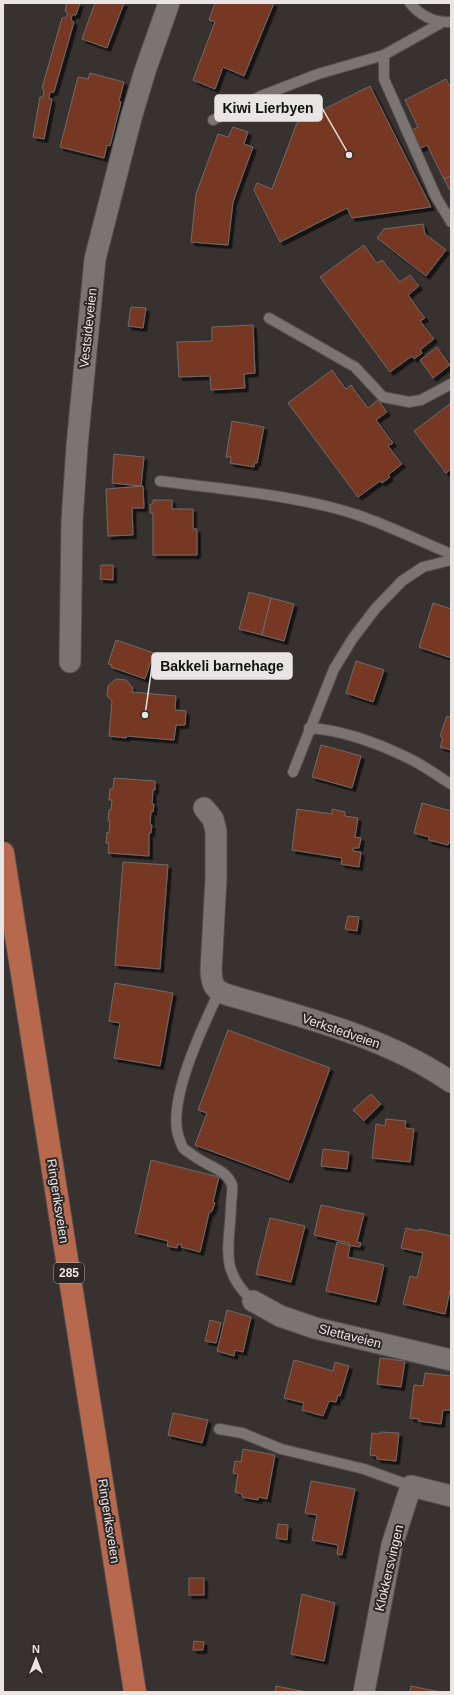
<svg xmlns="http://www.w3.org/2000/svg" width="454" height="1695" font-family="Arial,sans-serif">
	<defs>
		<filter id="shadow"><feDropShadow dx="3.5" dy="3.5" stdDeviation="0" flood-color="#0009"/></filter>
	</defs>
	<rect width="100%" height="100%" fill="#373230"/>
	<g fill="#763721" stroke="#706a69" filter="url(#shadow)">
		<polygon points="67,3 80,3 76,15 72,15 71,20 74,22 54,92 50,92 49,98 52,99 44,139 33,137 40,97 43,97 44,91 42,88 62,18 65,18 68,14 65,11"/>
		<polygon points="95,3 124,3 107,48 82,39"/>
		<polygon points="215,3 274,3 244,76 223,67 215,89 193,80 215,22 209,20"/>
		<polygon points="90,73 124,82 119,101 121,102 110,146 107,145 104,158 60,147 78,77 88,79"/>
		<polygon points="446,79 451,88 451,176 444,179 427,145 419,149 410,131 418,127 405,100"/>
		<polygon points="370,86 431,207 352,218 347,208 280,242 254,190 257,183 272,189 297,123"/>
		<polygon points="233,127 248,132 244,144 253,147 233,202 228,245 191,242 196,194 218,134 228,137"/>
		<polygon points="451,176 451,192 444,179"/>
		<polygon points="423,224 425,234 446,250 426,276 377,238 384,229"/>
		<polygon points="364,245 377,263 382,260 400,282 410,275 419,286 408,295 425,318 420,321 434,339 420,350 422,353 414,359 412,356 390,372 320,277"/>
		<polygon points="131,307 146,308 143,328 128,326"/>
		<polygon points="253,325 255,373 244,374 245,388 211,390 210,376 179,377 177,342 212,341 212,327"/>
		<polygon points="437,347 450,365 433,378 420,360"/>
		<polygon points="332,370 346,389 351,385 368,408 378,400 387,412 376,420 393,443 388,446 402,464 388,475 390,477 382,483 380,481 358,497 288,403"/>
		<polygon points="451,403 451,469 446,473 414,431"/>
		<polygon points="232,421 264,427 257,463 255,462 254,467 230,463 231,457 226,457"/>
		<polygon points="114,454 144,457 141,486 112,483"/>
		<polygon points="143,486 144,508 132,508 133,535 108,536 106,489"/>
		<polygon points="153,500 172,500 172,509 193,509 193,529 197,529 197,555 153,555 153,513 150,513 150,504 153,504"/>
		<polygon points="101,565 113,565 113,580 100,579"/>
		<polygon points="249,592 271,598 262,635 239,629"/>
		<polygon points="271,598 294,604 284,641 262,635"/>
		<polygon points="433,603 451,609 451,658 419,647"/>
		<polygon points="116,640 154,653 145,679 111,667 112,665 108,664"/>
		<polygon points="356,661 384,670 373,702 346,693"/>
		<polygon points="116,679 126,680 133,688 132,692 176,696 175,710 186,711 185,725 176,725 174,740 127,736 126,738 109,736 112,701 107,696 108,686"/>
		<polygon points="447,716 451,718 451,750 440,747 443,738 440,736"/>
		<polygon points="321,745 361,756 352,788 312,777"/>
		<polygon points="114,778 155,781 155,790 153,790 152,804 154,804 153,812 151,811 150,825 152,825 151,833 149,833 149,856 108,853 109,843 106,843 107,832 109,833 110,821 108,821 109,810 111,810 112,800 109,800 110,789 113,789"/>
		<polygon points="422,803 451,811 451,843 449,842 448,845 429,840 429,837 414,833"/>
		<polygon points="297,809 332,814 332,809 345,812 345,816 358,818 355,837 361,838 359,848 353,848 353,851 361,852 359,867 341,864 342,858 292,850"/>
		<polygon points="123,862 168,865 160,969 115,965"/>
		<polygon points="348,916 359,917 357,931 345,929"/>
		<polygon points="115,983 173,993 160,1066 114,1058 120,1023 109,1021"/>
		<polygon points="228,1030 330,1068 289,1180 195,1145 207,1113 198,1110"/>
		<polygon points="371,1094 381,1104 364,1121 353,1110"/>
		<polygon points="386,1119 406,1121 405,1128 414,1129 410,1162 372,1158 376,1124 385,1126"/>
		<polygon points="323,1149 349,1152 347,1169 321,1166"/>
		<polygon points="151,1160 219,1177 213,1202 215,1203 212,1211 209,1213 200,1252 181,1247 182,1245 178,1244 177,1248 167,1246 168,1241 135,1233"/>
		<polygon points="321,1205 364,1214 357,1242 361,1243 360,1247 348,1245 349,1243 314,1235"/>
		<polygon points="270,1218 305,1226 291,1282 256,1274"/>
		<polygon points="406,1228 419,1231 419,1229 451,1236 451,1286 445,1314 403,1304 410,1276 417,1278 423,1253 401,1248"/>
		<polygon points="337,1242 350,1245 348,1257 384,1265 376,1302 326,1291"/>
		<polygon points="227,1310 251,1317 243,1352 235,1350 234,1356 217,1351"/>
		<polygon points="210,1320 221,1323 216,1343 205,1341"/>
		<polygon points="380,1358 405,1361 401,1387 377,1384"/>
		<polygon points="294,1360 333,1371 335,1362 349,1366 340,1396 338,1395 336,1402 329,1401 323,1416 302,1410 304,1403 284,1398"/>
		<polygon points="425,1373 451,1376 451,1410 443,1410 441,1424 418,1421 419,1419 410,1418 414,1385 423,1386"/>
		<polygon points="173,1413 208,1420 202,1443 168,1435"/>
		<polygon points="380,1432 399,1433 396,1461 377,1459 377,1456 370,1455 372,1433 379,1434"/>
		<polygon points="243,1449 275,1455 267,1499 259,1497 258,1500 242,1497 242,1494 235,1492 238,1474 233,1473 235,1461 241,1462"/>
		<polygon points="311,1481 355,1489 342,1555 337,1554 338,1545 312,1540 317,1515 305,1513"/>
		<polygon points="278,1524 288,1525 287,1540 276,1538"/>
		<rect x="189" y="1578" width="15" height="17"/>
		<polygon points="302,1594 335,1603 324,1661 291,1654"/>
		<polygon points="194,1641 204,1642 203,1650 193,1650"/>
		<polygon points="276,1686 306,1692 275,1692"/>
		<polygon points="411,1686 440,1692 410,1692"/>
	</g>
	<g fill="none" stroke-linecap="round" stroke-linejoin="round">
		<g stroke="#534f4d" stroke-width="12">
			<g id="service">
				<path d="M410,3C420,16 435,23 451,22"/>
				<polyline points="441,23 384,55 384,79 436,197 451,222"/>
				<polyline points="213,120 261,96 318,74 384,55"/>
				<polyline points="269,318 355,367 383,397 409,402 421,400 451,384"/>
				<path d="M160,481C215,488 271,493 326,506C370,516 410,537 451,554"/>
				<path d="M309,728C342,730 377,743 406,757C422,764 436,775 451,784"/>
				<polyline points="293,772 334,669 353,638 376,608 402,581 423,567 451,560"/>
				<path d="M219,992C203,1026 166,1102 179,1138C181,1142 181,1146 184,1149C190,1153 196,1158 202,1161C213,1168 227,1171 232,1185C233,1190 231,1200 231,1206C230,1246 218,1270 253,1301"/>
				<polyline points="219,1429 242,1433 281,1449 364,1469 411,1486"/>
			</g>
		</g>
		<g stroke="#534f4d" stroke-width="23">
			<g id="minor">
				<polyline points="70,662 72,522 77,446 95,259 131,118 145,71 169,3"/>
				<path d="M204,808L213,819L216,831V878L211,971C212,983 213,989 225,994C302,1017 384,1036 451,1082"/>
				<polyline points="253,1301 280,1316 315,1328 451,1360"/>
				<polyline points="364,1692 392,1545 411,1486 451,1496"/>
			</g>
		</g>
		<g stroke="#534f4d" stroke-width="24">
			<polyline id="primary" points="3,853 135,1692"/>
		</g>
		<use href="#service" stroke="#7a7472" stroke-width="10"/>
		<use href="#minor" stroke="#7a7472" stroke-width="21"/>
		<use href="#primary" stroke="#b8684c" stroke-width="22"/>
	</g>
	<g text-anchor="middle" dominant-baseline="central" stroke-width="4" stroke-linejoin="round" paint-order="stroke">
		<rect fill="#2d2827" stroke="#b0acab" stroke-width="1" x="54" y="1263" width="30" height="20" rx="3"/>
		<g font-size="12" font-weight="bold" fill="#e8e5e4">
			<text x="69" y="1273">285</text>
		</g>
		<g font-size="13" fill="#e8e5e4" stroke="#2d2827">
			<text transform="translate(88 328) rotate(-84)">Vestsideveien</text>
			<text transform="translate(341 1031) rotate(19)">Verkstedveien</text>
			<text transform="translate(58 1201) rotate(81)">Ringeriksveien</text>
			<text transform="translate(350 1336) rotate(14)">Slettaveien</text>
			<text transform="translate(109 1521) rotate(81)">Ringeriksveien</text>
			<text transform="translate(389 1568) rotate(-77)">Klokkersvingen</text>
		</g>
	</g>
	<path fill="none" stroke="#e8e5e4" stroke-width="1.5" d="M349 155L322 108M145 715L152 666"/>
	<g fill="#e8e5e4" stroke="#2d2827" stroke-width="1.5">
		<circle cx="349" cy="155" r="4"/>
		<circle cx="145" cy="715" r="4"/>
	</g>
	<g fill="#e8e5e4" stroke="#e8e5e4" stroke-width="1.5">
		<rect x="215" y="95" width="107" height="26" rx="4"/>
		<rect x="152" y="653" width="140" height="26" rx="4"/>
	</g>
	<g font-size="14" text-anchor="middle" font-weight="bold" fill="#111">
		<text x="268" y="113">Kiwi Lierbyen</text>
		<text x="222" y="671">Bakkeli barnehage</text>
	</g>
	<rect width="454" height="1695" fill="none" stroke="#e8e5e4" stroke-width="8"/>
	<g transform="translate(36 1659)" stroke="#2d2827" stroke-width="3" paint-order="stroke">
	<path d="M0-3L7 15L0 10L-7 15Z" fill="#e8e5e4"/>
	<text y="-6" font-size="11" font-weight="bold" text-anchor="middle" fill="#e8e5e4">N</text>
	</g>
</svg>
